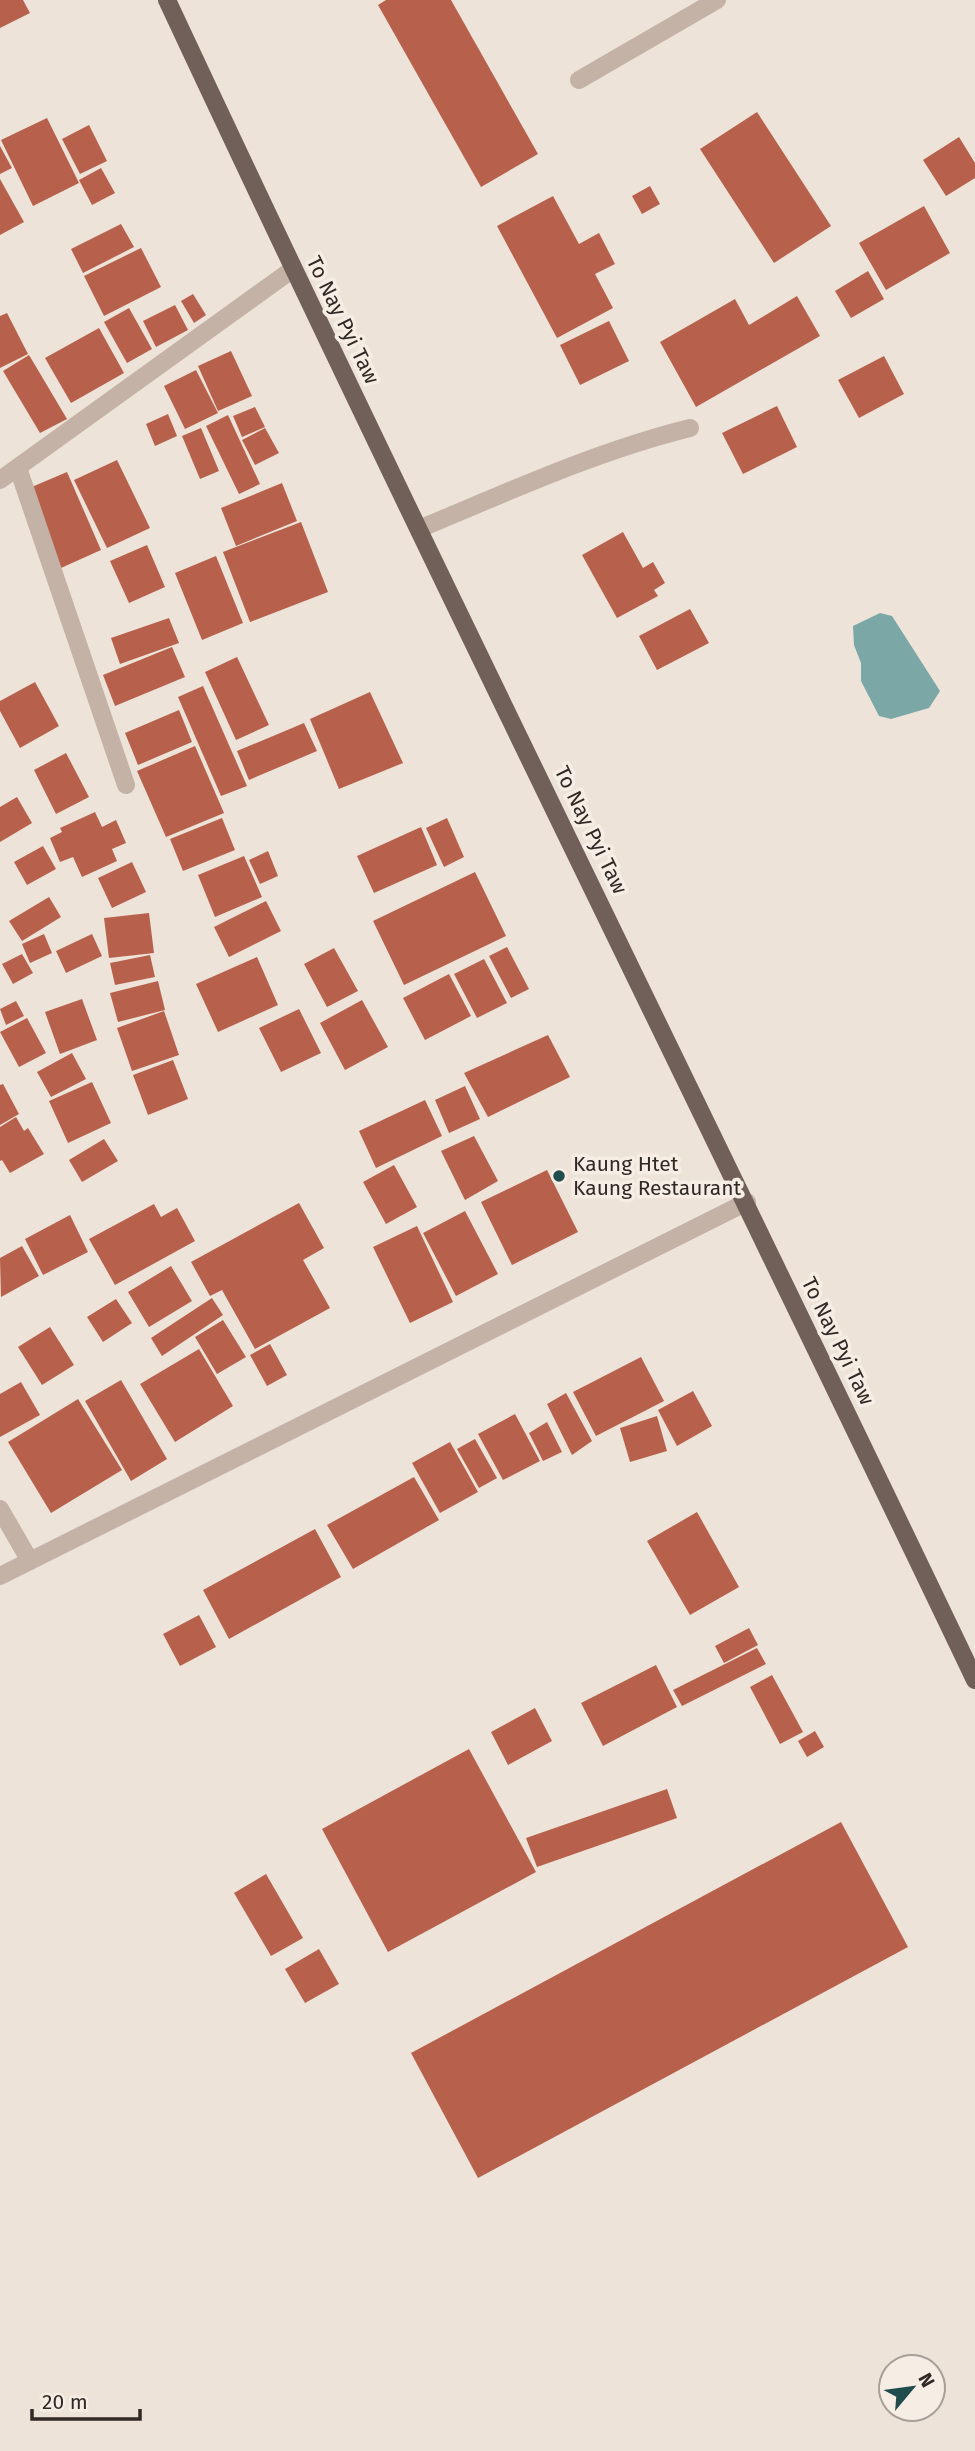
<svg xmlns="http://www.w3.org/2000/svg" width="975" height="2451" font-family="'Fira Sans',sans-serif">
	<rect width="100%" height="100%" fill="#ede3d8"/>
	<polygon fill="#7ba7a7" points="880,613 892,616 940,691 929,708 891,719 879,716 861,681 861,663 854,645 853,626"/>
	<g fill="#b7614c">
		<polygon points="0,0 23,0 30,13 0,28"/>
		<polygon points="386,0 451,0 538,154 481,187 378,5"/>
		<polygon points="757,112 831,226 774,263 700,149"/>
		<polygon points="47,118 79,183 33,206 1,140"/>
		<polygon points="89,125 107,161 80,174 62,139"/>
		<polygon points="959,137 975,163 975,178 946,196 923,160"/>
		<polygon points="0,146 12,168 0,174"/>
		<polygon points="101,168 115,193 92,205 79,180"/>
		<polygon points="0,179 24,222 0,235"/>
		<polygon points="650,186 660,204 642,214 632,196"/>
		<polygon points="553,196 579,244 599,233 615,264 595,274 613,308 557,338 497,226"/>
		<polygon points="924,206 950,253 886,290 859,243"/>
		<polygon points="121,224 134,247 83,273 71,249"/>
		<polygon points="141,248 161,287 104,316 84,276"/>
		<polygon points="868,271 884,299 851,318 835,291"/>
		<polygon points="193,294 206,315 194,323 181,301"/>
		<polygon points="797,296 820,336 696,407 660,342 735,299 749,325"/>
		<polygon points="175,305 188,330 156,347 143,321"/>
		<polygon points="129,308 152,349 127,363 104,322"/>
		<polygon points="7,313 28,354 0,368 0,316"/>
		<polygon points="609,321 629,361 580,385 560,345"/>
		<polygon points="99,328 124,373 71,403 45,358"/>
		<polygon points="231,351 252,396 218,411 198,366"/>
		<polygon points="29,355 67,419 40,433 3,371"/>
		<polygon points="884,356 904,394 859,418 838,380"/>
		<polygon points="196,370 218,413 185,429 164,386"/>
		<polygon points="777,406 797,447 743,474 722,433"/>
		<polygon points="255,407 265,427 242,437 233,416"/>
		<polygon points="168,414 177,436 155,446 146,424"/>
		<polygon points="228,415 260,484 239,494 206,426"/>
		<polygon points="201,428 219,471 200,479 182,436"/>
		<polygon points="265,428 279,453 255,465 242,440"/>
		<polygon points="117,460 150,528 107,548 74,480"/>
		<polygon points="67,472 101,550 61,568 27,489"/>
		<polygon points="282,483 297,521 236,546 221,508"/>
		<polygon points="301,522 328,592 250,622 223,552"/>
		<polygon points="623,532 643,568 653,562 665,583 654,590 658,596 617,618 582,555"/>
		<polygon points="147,545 165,587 129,603 110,561"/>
		<polygon points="216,556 243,623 202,640 175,573"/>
		<polygon points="690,609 709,643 657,670 639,636"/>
		<polygon points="169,618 179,643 120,664 111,638"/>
		<polygon points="172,647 185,677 115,706 103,675"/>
		<polygon points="237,657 269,725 236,740 205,672"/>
		<polygon points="35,682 59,726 20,748 0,711 0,701"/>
		<polygon points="203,686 247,786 221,796 178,697"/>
		<polygon points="370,692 403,763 339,789 310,719"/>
		<polygon points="179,710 192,742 138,765 125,733"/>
		<polygon points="304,723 317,751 249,780 237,751"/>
		<polygon points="195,746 224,813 166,837 137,771"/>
		<polygon points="66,753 89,797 56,814 34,770"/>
		<polygon points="17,797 32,823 0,842 0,807"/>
		<polygon points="95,812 102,827 116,820 126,843 112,849 117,861 82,877 73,857 60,862 50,838 62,832 60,828"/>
		<polygon points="222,818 235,850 183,871 170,839"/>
		<polygon points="447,818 464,857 444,867 426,828"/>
		<polygon points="421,827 437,865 374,893 357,856"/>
		<polygon points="43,846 56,869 27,885 14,862"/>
		<polygon points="268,851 278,876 260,884 249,860"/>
		<polygon points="244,856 262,897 215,917 198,875"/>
		<polygon points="132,862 146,892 112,908 98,878"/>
		<polygon points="475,872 506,936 404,985 373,921"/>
		<polygon points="49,897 61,917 22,941 9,921"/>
		<polygon points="266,901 281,931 229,957 214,927"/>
		<polygon points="149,913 154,953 109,958 104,918"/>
		<polygon points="44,934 52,953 30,963 22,944"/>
		<polygon points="92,934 102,956 66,973 56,951"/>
		<polygon points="507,947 529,989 511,998 489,956"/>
		<polygon points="334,948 358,991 327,1007 304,964"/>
		<polygon points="22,954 33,973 13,984 2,964"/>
		<polygon points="150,955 155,977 115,985 110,963"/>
		<polygon points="257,957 278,1005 218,1032 196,984"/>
		<polygon points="484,959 507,1003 477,1018 454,974"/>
		<polygon points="449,974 471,1016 425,1040 403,998"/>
		<polygon points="158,981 165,1010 118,1022 110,993"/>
		<polygon points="82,999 97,1040 60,1054 45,1012"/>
		<polygon points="362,1000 388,1047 345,1070 320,1023"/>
		<polygon points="16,1001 24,1016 6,1025 0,1009"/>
		<polygon points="299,1009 321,1053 281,1072 259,1028"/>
		<polygon points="164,1011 179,1055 132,1071 117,1028"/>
		<polygon points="27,1018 46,1053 19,1067 0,1032"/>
		<polygon points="548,1035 570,1077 488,1117 464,1073"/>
		<polygon points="72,1053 86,1079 51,1097 37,1072"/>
		<polygon points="173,1060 188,1099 148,1115 133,1075"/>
		<polygon points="92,1082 111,1123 68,1143 49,1101"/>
		<polygon points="3,1084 19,1114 0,1125 0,1085"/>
		<polygon points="465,1086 480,1119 449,1133 435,1100"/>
		<polygon points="425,1100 442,1136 376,1168 359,1131"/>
		<polygon points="16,1117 24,1131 28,1128 44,1154 10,1173 2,1160 0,1161 0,1127"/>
		<polygon points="474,1136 498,1181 465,1200 441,1151"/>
		<polygon points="104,1139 118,1161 82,1182 69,1160"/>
		<polygon points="394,1165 417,1207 386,1224 363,1182"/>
		<polygon points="547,1170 578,1232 512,1265 481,1202"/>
		<polygon points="299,1203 324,1248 303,1260 330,1308 255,1349 222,1290 210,1296 191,1262"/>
		<polygon points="154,1204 161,1217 177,1208 195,1241 115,1285 89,1239"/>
		<polygon points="465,1211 498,1274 456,1296 423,1233"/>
		<polygon points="70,1215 88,1252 43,1275 25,1239"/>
		<polygon points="417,1226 453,1302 410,1323 373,1247"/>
		<polygon points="22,1246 39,1276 1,1297 0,1258"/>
		<polygon points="171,1266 192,1301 149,1327 128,1292"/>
		<polygon points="212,1298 223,1315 162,1356 151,1338"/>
		<polygon points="116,1299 132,1323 103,1342 87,1317"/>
		<polygon points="223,1320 246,1357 217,1374 195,1337"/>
		<polygon points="50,1327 74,1365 42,1385 18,1347"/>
		<polygon points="270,1344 287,1375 267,1386 250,1355"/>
		<polygon points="199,1349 233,1406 175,1442 140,1384"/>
		<polygon points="641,1357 664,1401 596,1436 573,1392"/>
		<polygon points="121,1380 167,1459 131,1481 85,1401"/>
		<polygon points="21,1382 40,1415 0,1437 0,1394"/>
		<polygon points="693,1391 712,1426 677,1446 658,1410"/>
		<polygon points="566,1393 592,1441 572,1455 547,1404"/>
		<polygon points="78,1399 122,1470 51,1513 8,1442"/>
		<polygon points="515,1414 540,1461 503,1480 478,1434"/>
		<polygon points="657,1416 667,1451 630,1462 620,1428"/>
		<polygon points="547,1422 562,1452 543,1461 529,1433"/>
		<polygon points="475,1439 497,1478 479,1488 457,1449"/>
		<polygon points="450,1442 478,1492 440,1513 412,1463"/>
		<polygon points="414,1477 439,1520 353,1569 327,1525"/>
		<polygon points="697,1512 739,1587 690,1615 647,1541"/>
		<polygon points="315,1529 341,1577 229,1639 203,1590"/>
		<polygon points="199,1615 216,1647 180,1666 163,1634"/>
		<polygon points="749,1628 758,1645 724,1663 715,1646"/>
		<polygon points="757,1648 766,1664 682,1706 673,1690"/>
		<polygon points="656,1665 677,1707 603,1746 581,1703"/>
		<polygon points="772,1675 803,1732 780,1744 750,1687"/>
		<polygon points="535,1708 552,1741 508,1765 491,1732"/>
		<polygon points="815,1731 824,1747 807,1757 798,1741"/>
		<polygon points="469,1749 536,1872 388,1952 322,1829"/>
		<polygon points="667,1789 677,1818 537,1867 526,1838"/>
		<polygon points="841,1822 908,1947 478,2178 411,2053"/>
		<polygon points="266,1874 303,1938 271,1956 234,1893"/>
		<polygon points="319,1949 339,1984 305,2003 285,1969"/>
	</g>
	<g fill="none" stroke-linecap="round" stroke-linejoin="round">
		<path stroke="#c4b2a6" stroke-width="18" d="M419,529C508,492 597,451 690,428"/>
		<g stroke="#c4b2a6" stroke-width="18">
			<polyline points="579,80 717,0"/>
			<polyline points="18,468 126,785"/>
			<polyline points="0,480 293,269"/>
			<polyline points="0,1509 30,1561"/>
			<polyline points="0,1576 747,1202"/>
		</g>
		<path stroke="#716059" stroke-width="18" d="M167,0C430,563 707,1119 975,1680"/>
	</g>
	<circle fill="#214c4d" stroke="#f6ede4" stroke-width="2.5" cx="559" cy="1176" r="7"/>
	<g text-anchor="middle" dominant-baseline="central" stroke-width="7" stroke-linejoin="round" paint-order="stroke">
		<g font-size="21" fill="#312926" stroke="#f6ede4">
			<text transform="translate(343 320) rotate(64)">To Nay Pyi Taw</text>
			<text transform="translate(591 830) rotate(64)">To Nay Pyi Taw</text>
			<text transform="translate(838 1341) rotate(64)">To Nay Pyi Taw</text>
		</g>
		<g font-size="21" fill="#312926" stroke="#f6ede4" text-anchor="start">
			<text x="573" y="1164">Kaung Htet<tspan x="573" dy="24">Kaung Restaurant</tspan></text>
		</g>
	</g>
	<g transform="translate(912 2388) rotate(61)"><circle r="33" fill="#f6ede4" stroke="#a79f98" stroke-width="2"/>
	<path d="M0-5L12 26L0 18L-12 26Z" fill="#214c4d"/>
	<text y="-10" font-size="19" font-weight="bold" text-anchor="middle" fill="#312926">N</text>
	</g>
	<path d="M32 2409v10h108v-10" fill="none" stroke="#312926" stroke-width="3.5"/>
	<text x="42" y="2409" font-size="21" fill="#312926" stroke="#f6ede4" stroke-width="5" paint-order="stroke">20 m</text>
</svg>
